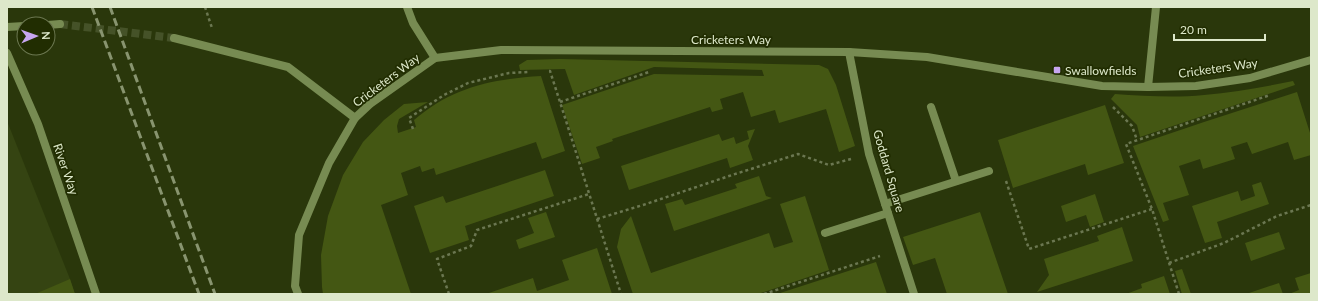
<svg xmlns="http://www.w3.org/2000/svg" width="1318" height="301" font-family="Lato,sans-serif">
	<rect width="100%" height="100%" fill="#2a370b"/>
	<polygon fill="#354412" points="7,121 70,279 75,294 7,294"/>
	<g fill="#445713">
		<polygon points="559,59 819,65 828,69 836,85 855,146 839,152 826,109 779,123 775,110 751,117 743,92 720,99 723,109 712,112 710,107 612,139 613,141 596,147 600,158 582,164 562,105 654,74 764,76 762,70 654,67 574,95 565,69 520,70 519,65 527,60"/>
		<path d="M541,76L565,151L542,159L536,142L436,175L434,168L422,172L420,166L401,173L408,195L381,205L411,294H323L322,287L321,255L328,216L343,175L363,142L384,120L404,104L428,102L399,119L397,126L398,133L416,127L414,120C452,87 492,79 541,76Z"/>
		<path d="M1293,81L1295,85L1140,137L1137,125L1111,99L1115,94C1144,96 1175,98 1204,95C1234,92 1264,87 1293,81Z"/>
		<polygon points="1297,92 1311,136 1311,155 1294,160 1288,142 1252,154 1247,142 1231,147 1235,159 1203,169 1200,159 1179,166 1189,195 1163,203 1169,220 1163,222 1133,146 1204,122"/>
		<polygon points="1105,105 1124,163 1088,175 1085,164 1013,188 998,140"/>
		<polygon points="755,129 748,146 753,160 730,168 727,158 629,190 621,166 719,134 722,141 734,137 736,144 749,139 747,131"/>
		<polygon points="545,170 554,196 465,226 469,240 430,253 414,206 443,196 446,203"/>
		<polygon points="759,176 766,196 772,198 674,231 665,204 682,199 685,205 737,188 735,184"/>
		<polygon points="1261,182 1269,204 1217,222 1222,238 1205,243 1192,206 1238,191 1241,201 1255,196 1252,185"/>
		<polygon points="1095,194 1104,222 1090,227 1086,215 1066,222 1061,206"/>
		<polygon points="805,196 829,270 758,294 633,294 617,247 621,229 631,216 651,273 769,233 774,248 793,242 780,204"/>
		<polygon points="546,212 555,237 519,249 516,240 534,233 528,218"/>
		<polygon points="980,212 1008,294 947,294 935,258 913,265 903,237"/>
		<polygon points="1122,227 1133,261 1037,292 1049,275 1044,259 1099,241 1097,236"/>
		<polygon points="1279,232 1285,249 1251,261 1245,243"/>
		<polygon points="597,248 612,294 486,294 533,278 537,291 569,280 562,260"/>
		<polygon points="876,262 887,294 777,294"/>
		<polygon points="1182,269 1191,294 1182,294 1175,271"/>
		<polygon points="1311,273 1311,294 1289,294 1299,290 1295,278"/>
		<polygon points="1164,276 1170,294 1126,294 1142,288 1141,284"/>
		<polygon points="70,279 75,294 35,294"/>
		<polygon points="1279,283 1283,294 1246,294"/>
	</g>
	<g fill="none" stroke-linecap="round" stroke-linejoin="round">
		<polyline stroke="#455228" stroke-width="8" stroke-dasharray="8 4" stroke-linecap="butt" points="60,24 174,38"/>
		<g stroke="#6b7751" stroke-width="2.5" stroke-dasharray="3 3" stroke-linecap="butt">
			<polyline points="205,7 212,28"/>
			<polyline points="549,71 550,71 560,102 621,294"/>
			<polyline points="560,102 649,72"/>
			<polyline points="1113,107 1132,126 1137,140"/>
			<polyline points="413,129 409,118 444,95 468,83 509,73 528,72"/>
			<polyline points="1006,181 1029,249 1152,209"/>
			<polyline points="597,219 643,205 732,175 798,154 829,165 851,159"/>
			<polyline points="1169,263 1224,243 1277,216 1311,205"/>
			<polyline points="449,294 437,259 471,246 477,230 589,194"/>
			<polyline points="764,294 880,256"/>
			<polyline points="1179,294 1152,209 1126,144 1270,95"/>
		</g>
		<g stroke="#778b52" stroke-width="8">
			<polyline points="931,107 956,181"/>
			<polyline points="885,204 989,171"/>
			<polyline points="825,233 888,213"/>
		</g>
		<g stroke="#778b52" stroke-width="8">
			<polyline points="407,7 413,23 435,58"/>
			<polyline points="48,25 60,24"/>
			<polyline points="7,27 24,26"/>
			<polyline points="174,38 288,67 355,118"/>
			<polyline points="849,52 869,154 914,294"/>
			<polyline points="7,53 38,124 96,294"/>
			<polyline points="1148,87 1156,7"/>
			<polyline points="298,294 295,286 299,235 329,163 355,118 370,104 435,58 501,50 849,52 927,57 1102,86 1148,87 1196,86 1250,78 1311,60"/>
		</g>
		<g stroke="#88946f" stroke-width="3" stroke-dasharray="8 4" stroke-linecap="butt">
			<polyline points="92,7 199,294"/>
			<polyline points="110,7 215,294"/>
		</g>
	</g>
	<rect fill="#c7a6f0" stroke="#212d01" stroke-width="1.5" x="1053" y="66" width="8" height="8" rx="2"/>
	<g text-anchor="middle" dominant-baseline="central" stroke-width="3.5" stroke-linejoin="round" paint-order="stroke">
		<g font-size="12" fill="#dde8ca" stroke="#212d01">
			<text x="731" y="39">Cricketers Way</text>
			<text transform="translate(1218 68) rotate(-8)">Cricketers Way</text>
			<text transform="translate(386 80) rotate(-37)">Cricketers Way</text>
			<text transform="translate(66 169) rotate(71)">River Way</text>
			<text transform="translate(889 171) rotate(74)">Goddard Square</text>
		</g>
		<g font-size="12" fill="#dde8ca" stroke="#212d01" text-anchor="start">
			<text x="1065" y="70">Swallowfields</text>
		</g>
	</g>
	<rect width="1318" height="301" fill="none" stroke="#dde8ca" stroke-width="16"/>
	<g transform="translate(36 36) rotate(88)"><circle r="19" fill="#212d01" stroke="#6c7851"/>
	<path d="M0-3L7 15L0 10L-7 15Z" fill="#c7a6f0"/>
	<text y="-6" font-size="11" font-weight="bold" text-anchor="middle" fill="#dde8ca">N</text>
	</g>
	<path d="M1174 34v6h91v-6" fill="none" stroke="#dde8ca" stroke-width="2"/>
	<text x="1180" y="34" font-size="12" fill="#dde8ca" stroke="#212d01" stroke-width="3" paint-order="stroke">20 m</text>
</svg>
